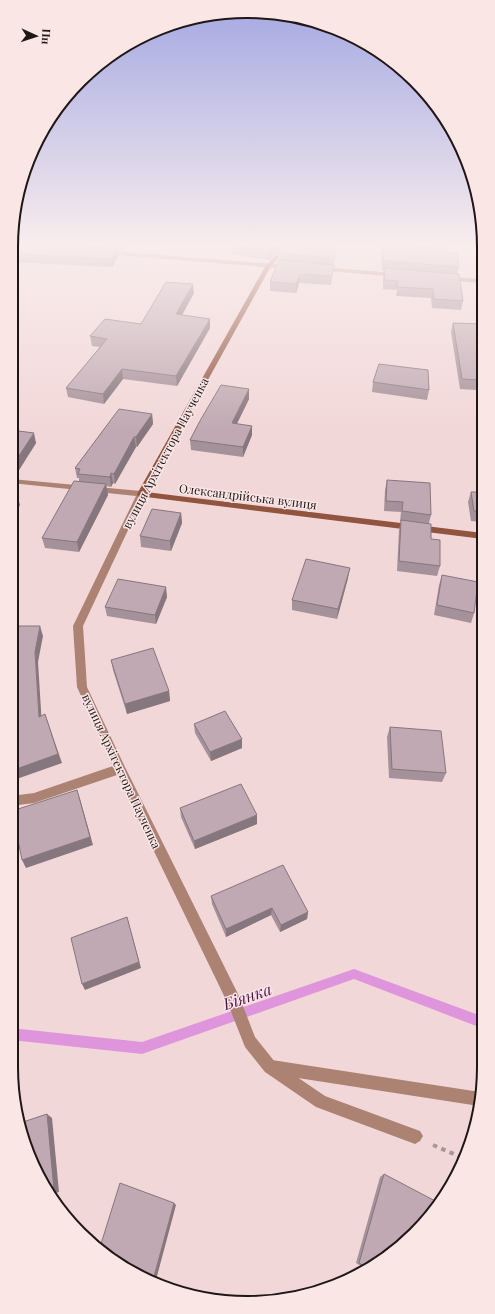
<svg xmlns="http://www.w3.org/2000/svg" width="495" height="1314" font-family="'Playfair Display',serif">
	<rect width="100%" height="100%" fill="#f2d7d8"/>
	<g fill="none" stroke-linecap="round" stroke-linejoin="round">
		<polygon fill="#de95db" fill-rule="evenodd" points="354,969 484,1017 484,1029 354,979 142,1054 11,1040 11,1028 142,1042"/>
		<polyline stroke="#aa9596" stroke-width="4" stroke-dasharray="4.5 4.5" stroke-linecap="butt" points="433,1145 461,1157"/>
		<polygon fill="#ac8273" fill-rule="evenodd" points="272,1060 480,1092 479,1106 272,1074 267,1072 265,1067 267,1062"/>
		<g fill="#ac8273" fill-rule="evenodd">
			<polygon points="105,251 289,265 292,267 289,269 103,254 103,252"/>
			<polygon points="321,267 396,273 399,275 396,277 319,270 319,268"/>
			<polygon points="448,277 482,279 482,283 446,280 446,278"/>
			<polygon points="11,479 141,491 145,494 83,626 87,687 125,767 239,996 255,1037 275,1062 325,1096 420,1131 423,1136 420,1141 415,1144 316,1107 265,1072 245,1047 228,1004 117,775 34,803 11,806 11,796 34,793 113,766 77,687 73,626 136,496 11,483"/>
		</g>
		<polygon fill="#90543f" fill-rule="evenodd" points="285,246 291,246 271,266 146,492 483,533 483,539 138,496 137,494 266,265"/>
	</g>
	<g fill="#a59199">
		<polygon points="11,246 125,246 121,251 117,251 118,257 112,267 11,262"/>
		<polygon points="232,246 283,246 269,260 232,254"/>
		<polygon points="337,246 331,285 299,283 296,293 270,291 270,282 278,261 278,252"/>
		<polygon points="382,246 459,267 457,274 463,301 461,310 432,308 431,298 396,296 397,290 383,289 383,277 384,270 382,270 381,255"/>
		<polygon points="194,293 182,315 210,328 177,386 123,379 104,404 68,397 66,388 100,347 92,346 90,336 141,324"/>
		<polygon points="453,323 482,324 483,477 479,434 481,424 482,424 476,390 460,389 451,332"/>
		<polygon points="373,382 429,390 427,400 372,392"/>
		<polygon points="249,389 249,399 237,424 252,426 252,435 243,457 191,450 190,440"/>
		<polygon points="152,414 153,424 137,447 136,447 115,484 113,483 111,487 106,486 108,495 79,552 45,548 42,538 79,482 79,478 77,478 75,468"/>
		<polygon points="11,430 36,443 14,478 11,478"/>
		<polygon points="387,480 431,515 429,523 431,539 440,566 437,576 397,571 399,530 401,522 400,521 401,512 384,511 385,490"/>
		<polygon points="471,492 483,492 483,522 471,521 468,502"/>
		<polygon points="181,513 182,523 171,551 141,547 140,536"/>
		<polygon points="442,575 474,613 471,623 434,615 439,585"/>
		<polygon points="348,578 337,619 292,610 292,600"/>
		<polygon points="167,597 156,624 107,616 105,607"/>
		<polygon points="111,660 169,691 170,701 127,714 113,670"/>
		<polygon points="194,724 242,748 211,761 195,733"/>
		<polygon points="390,727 446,773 442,782 389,778 387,737"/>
		<polygon points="180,808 257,824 195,849 181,817"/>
		<polygon points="211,896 308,912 307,919 280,932 271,915 226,937 212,904"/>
		<polygon points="384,1174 379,1263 366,1269 356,1263 380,1177"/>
	</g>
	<g fill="#86767d">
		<polygon points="121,246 125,246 121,251"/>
		<polygon points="275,246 283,246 269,260 269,251"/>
		<polygon points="117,249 118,257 112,267 111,259"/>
		<polygon points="300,274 299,283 296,293 296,284"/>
		<polygon points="193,284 194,293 177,324 176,314"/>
		<polygon points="210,319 210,328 177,386 176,376"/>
		<polygon points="122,369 123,379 104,404 103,394"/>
		<polygon points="249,389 249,399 232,433 232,423"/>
		<polygon points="152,414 153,424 137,447 136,437"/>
		<polygon points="252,426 252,435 243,457 243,447"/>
		<polygon points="34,433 36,443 14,478 11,468"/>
		<polygon points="134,437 136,447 115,484 114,474"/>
		<polygon points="111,473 113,483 111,487 110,477"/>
		<polygon points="106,484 108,495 79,552 77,542"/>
		<polygon points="17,495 20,505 11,522 11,506"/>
		<polygon points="181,513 182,523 171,551 170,541"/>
		<polygon points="350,568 348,578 337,619 338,609"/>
		<polygon points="166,587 167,597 156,624 155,615"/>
		<polygon points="40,626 43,636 38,662 42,726 39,717 35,652"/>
		<polygon points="169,691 170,701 127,714 125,704"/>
		<polygon points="45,714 62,763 11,781 11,771"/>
		<polygon points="242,739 242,748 211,761 210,752"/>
		<polygon points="77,790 80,799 93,845 26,868 22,860"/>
		<polygon points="257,815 257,824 195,849 194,841"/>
		<polygon points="272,908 271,915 226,937 226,929"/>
		<polygon points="308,912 307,919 280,932 281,925"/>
		<polygon points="127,917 141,968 85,990 82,984"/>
		<polygon points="47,1114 52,1118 59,1192 53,1194 51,1191"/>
		<polygon points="174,1203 176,1205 156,1280 153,1280"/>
	</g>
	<g fill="#c0a9b2" stroke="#86767d">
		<polygon points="11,246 73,246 117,249 111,259 11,254"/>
		<polygon points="237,246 275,246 269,251"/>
		<polygon points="285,246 337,246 335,258 281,254 282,253 278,252"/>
		<polygon points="382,246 443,248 444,252 457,253 459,267 383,261"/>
		<polygon points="279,260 334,265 332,276 300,274 296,284 270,282"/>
		<polygon points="384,268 459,274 463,301 434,299 433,289 397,287 398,281 385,280"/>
		<polygon points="166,282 193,284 176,314 210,319 176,376 122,369 103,394 66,388 107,339 90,336 105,319 141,324"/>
		<polygon points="453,323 482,324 482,400 479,380 462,379"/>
		<polygon points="379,364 428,370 429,390 373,382"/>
		<polygon points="221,385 249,389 232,423 252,426 243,447 190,440 201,419"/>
		<polygon points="119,409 152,414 136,437 134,437 114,474 111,473 110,477 78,474 80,469 75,468"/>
		<polygon points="481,424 482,424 482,435"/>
		<polygon points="11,430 34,433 11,468"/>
		<polygon points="387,480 430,483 431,515 402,511 403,502 386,501"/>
		<polygon points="74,481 106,484 77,542 42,538"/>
		<polygon points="471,492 483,492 483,512 474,511"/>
		<polygon points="11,494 17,495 11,506"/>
		<polygon points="152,509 181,513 170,541 140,536"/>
		<polygon points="401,520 431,524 431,539 440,540 440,566 399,561"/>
		<polygon points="306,559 350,568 338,609 292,600"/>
		<polygon points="442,575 478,582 474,613 437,605"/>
		<polygon points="118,579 166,587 155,615 105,607"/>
		<polygon points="11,626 40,626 35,652 39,717 45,714 58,754 11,771"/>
		<polygon points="153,648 169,691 125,704 111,660"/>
		<polygon points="225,711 242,739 210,752 194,724"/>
		<polygon points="390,727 441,731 446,773 392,769"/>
		<polygon points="241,784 257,815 194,841 180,808"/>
		<polygon points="77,790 90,837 22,860 12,811"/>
		<polygon points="283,865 308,912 281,925 272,908 226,929 211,896"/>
		<polygon points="127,917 139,962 82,984 71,938"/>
		<polygon points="47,1114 54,1190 51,1191 24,1143 20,1123"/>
		<polygon points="384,1174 439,1203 435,1210 379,1263 368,1268 359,1263"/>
		<polygon points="120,1183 174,1203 153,1280 129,1271 100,1247"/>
	</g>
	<linearGradient id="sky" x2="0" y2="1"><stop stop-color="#a4a8e3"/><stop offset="0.57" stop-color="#f9eded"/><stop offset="1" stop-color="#f9eded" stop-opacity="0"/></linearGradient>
	<rect width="495" height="430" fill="url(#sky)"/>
	<g text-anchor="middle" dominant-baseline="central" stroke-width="3" stroke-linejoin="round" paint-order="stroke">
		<g font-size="12" fill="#1f1616" stroke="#fbe6e6">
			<text transform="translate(165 453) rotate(-62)">вулиця Архітектора Паученка</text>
			<text transform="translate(248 496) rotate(7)">Олександрійська вулиця</text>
			<text transform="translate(122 771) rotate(65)">вулиця Архітектора Паученка</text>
		</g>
		<g font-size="16" font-style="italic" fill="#510f51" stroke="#fbe6e6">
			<text transform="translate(247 996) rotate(-19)">Біянка</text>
		</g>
	</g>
	<path d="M0 0H495V1314H0ZM247 18H248A229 229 0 0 1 477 247V1067A229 229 0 0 1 248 1296H247A229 229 0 0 1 18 1067V247A229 229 0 0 1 247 18Z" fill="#fbe6e6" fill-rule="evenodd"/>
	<path fill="none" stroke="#1f1616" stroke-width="2" d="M247 18H248A229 229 0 0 1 477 247V1067A229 229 0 0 1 248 1296H247A229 229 0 0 1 18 1067V247A229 229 0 0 1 247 18Z"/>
	<g transform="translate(36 36) rotate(93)" stroke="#fbe6e6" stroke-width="3" paint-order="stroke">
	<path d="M0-3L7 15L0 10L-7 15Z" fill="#1f1616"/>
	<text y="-6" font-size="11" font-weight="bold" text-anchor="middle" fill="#1f1616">Пн</text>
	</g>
</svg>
